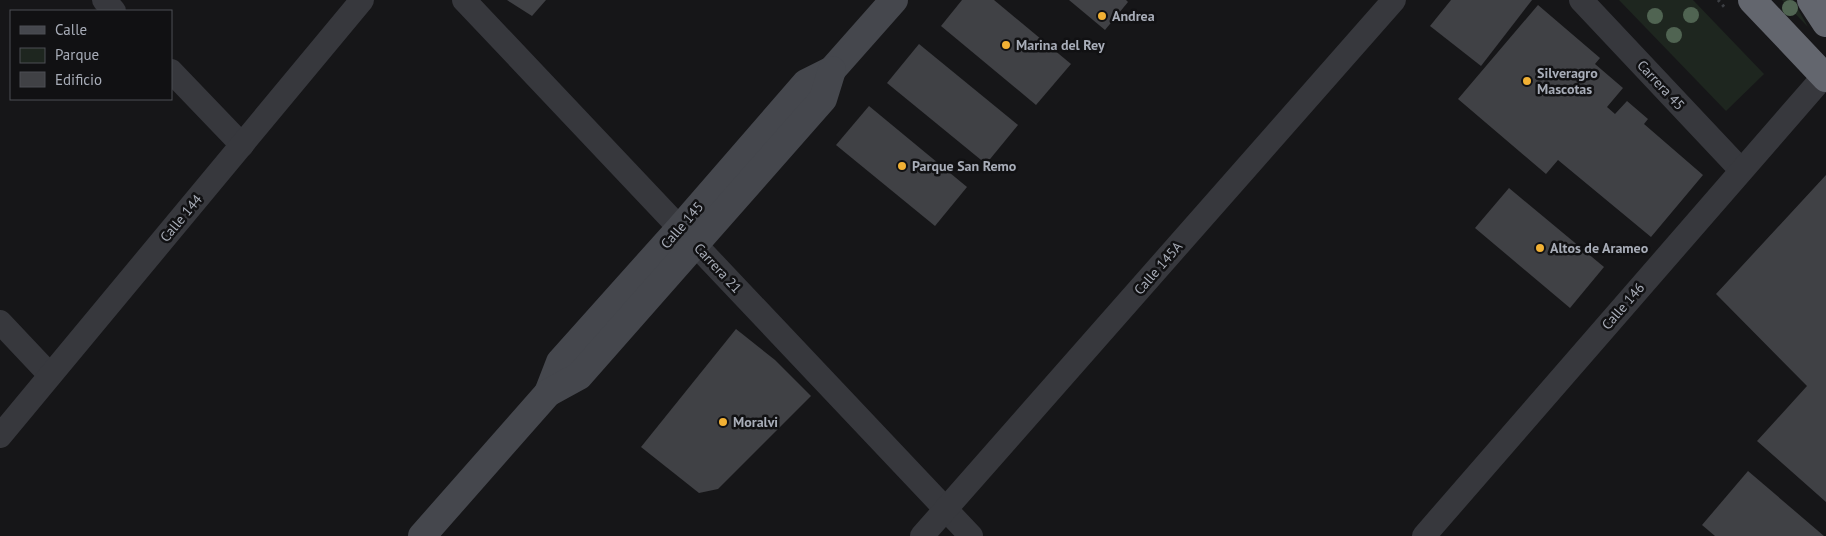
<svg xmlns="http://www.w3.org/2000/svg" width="1826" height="536" font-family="'PT Sans',sans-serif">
	<rect width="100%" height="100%" fill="#161618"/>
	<g fill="#1e261f">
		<polygon points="1619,0 1693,0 1764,74 1726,111"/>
		<polygon points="1782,0 1793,0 1808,27"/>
	</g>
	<g fill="#404145">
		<polygon points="507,0 546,0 532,16"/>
		<polygon points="962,0 994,0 1071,64 1036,105 941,26"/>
		<polygon points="1069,0 1126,0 1128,2 1105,30"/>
		<polygon points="1451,0 1532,0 1481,66 1430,26"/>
		<polygon points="1538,5 1600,58 1595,64 1623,88 1607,107 1615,114 1627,101 1648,119 1644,124 1703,175 1651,237 1558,160 1546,174 1458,99"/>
		<polygon points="919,44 1018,125 986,164 887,83"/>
		<polygon points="869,106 967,187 935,226 836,145"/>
		<polygon points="1826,175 1826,502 1757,441 1807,386 1716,294"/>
		<polygon points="1509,188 1604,267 1570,308 1475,228"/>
		<polygon points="736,329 775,360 811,396 718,489 699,493 641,447"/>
		<polygon points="1748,471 1824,536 1715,536 1702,525"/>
	</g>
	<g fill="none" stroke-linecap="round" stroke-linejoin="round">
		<polyline stroke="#3d3f44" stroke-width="3" stroke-dasharray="2.5 4" stroke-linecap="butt" points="1718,0 1726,9"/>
		<g stroke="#37383d" stroke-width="24">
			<polyline points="104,0 114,11"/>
			<polyline points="464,0 971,536"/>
			<polyline points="1581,0 1741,170"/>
			<polyline points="171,71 242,145"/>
			<polyline points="0,322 50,375"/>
			<polyline points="0,436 362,0"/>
			<polyline points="922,536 1394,0"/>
			<polyline points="1424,536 1824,76"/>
		</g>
		<g stroke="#45474d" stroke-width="28">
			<polyline points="548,393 560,362 680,228 806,83 832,70 894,0"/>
			<polyline points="422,536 548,393 579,376 823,99 832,70"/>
		</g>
		<g stroke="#63666e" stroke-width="28">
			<polyline points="1752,0 1826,78"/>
			<polyline points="1811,0 1826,23"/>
		</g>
	</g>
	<g fill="#506452">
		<circle cx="1790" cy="8" r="8"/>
		<circle cx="1691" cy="15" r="8"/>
		<circle cx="1655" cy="16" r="8"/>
		<circle cx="1674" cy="35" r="8"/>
	</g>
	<g fill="#f2b134" stroke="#111113" stroke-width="2">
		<circle cx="1102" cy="16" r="5"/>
		<circle cx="1006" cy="45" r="5"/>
		<circle cx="1527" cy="81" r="5"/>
		<circle cx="902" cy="166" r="5"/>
		<circle cx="1540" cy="248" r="5"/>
		<circle cx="723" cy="422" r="5"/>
	</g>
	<g text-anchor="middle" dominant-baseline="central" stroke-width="5" stroke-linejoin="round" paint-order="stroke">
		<g font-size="14" font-weight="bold" fill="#a8adb8" stroke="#111113" text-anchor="start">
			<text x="1112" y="16">Andrea</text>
			<text x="1016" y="45">Marina del Rey</text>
			<text x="1537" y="73">Silveragro<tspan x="1537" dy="16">Mascotas</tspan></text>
			<text x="912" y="166">Parque San Remo</text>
			<text x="1550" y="248">Altos de Arameo</text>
			<text x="733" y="422">Moralvi</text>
		</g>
		<g font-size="14" fill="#a8adb8" stroke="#111113">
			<text transform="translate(1661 85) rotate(47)">Carrera 45</text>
			<text transform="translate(181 218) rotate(-50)">Calle 144</text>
			<text transform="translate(682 225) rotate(-49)">Calle 145</text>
			<text transform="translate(718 268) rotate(47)">Carrera 21</text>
			<text transform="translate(1158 268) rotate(-49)">Calle 145A</text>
			<text transform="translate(1623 306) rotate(-49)">Calle 146</text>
		</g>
	</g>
	<rect x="10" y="10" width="162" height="90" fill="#111113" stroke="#4d4f55"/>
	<rect x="20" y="26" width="25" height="8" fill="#45474d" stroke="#4d4f55"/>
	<text x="55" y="35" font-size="15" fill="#a8adb8">Calle</text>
	<rect x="20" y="48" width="25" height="15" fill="#1e261f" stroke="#4d4f55"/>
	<text x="55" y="60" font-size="15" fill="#a8adb8">Parque</text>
	<rect x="20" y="72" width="25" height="15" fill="#404145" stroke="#4d4f55"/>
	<text x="55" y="85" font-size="15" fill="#a8adb8">Edificio</text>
</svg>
